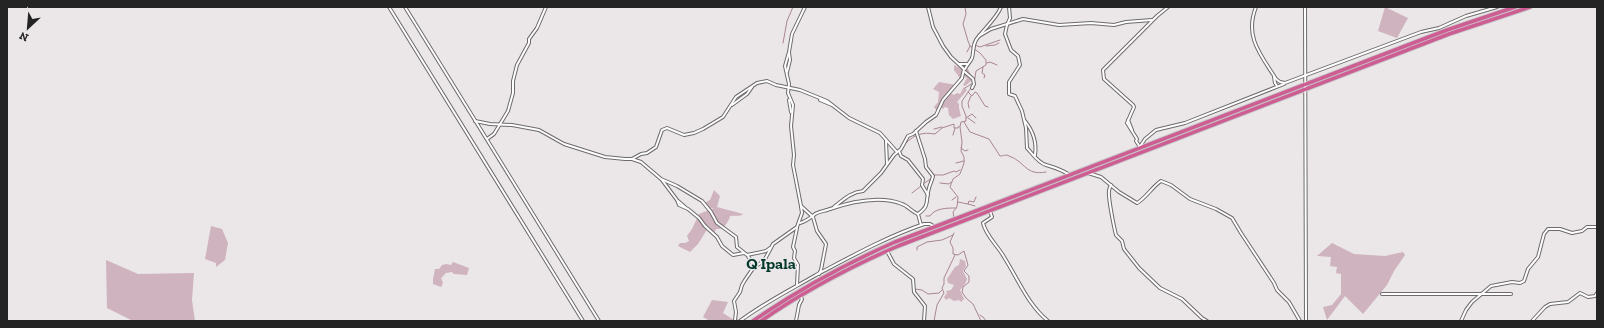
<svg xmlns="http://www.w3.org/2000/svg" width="1604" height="328" font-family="'Zilla Slab',serif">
	<rect width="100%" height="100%" fill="#ebe7e8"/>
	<g fill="#cfb3be">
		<polygon points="1385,7 1408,18 1397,38 1378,31"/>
		<polygon points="954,65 958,67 968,69 972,77 971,81 965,86 963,85 967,78 963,76 960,81 950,93 954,95 957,93 960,94 964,87 967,90 957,102 959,104 959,108 961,116 953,119 949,115 948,108 945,107 943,109 940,105 938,112 934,107 938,102 939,92 933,89 939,82 956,85 959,82 959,77 954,70"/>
		<path d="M714,190L720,196L717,207L743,214C740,217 735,215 730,216C730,219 725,227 722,228C720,229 718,229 716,229L715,232L710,230V227L706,226L708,228L698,244L690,252L678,246L680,243H685L689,241L687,236L692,229L699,214L714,208L708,209L704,203L710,200Z"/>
		<polygon points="211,226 222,229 228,243 225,260 216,267 216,263 205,259"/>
		<polygon points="1332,243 1354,254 1385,256 1403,252 1405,255 1394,271 1387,285 1363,314 1345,296 1327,320 1323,307 1332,305 1341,294 1341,274 1336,273 1337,267 1330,266 1331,257 1317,256"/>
		<polygon points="960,259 965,261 966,266 963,271 967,279 965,284 960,290 964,299 961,302 959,300 954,301 949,298 946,300 944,297 947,293 946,291 951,290 954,285 948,283 947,279 955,267 959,265"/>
		<polygon points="106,260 138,274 194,273 192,300 195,321 133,321 107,308"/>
		<polygon points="453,262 469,268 467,275 454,274 452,272 446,273 441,278 443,283 441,287 433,284 433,279 435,269 439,269 442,265 446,264 451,265"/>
		<polygon points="712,300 728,302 723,313 734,320 732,321 710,321 703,317"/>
	</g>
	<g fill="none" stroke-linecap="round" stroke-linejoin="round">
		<g stroke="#a98594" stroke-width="1">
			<polyline points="965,7 966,14 963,24 968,41 970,46 980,53 986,60 986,65 976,71 974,84"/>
			<polyline points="783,43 787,21 793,7"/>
			<polyline points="975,45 980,47 1000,40"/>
			<polyline points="986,46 995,45 999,43"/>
			<polyline points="967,52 970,46"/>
			<polyline points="987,63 990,62 997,65"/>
			<polyline points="983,67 982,73 985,75 984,78"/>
			<polyline points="965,88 973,83"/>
			<polyline points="968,92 972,96 975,92 977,93 985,106 988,107"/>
			<polyline points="969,108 968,103 971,96"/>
			<polyline points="966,118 972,114 976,118"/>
			<polyline points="968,118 975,123"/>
			<path d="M964,122L970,132L989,139L1000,156C1004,156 1006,154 1009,156C1026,162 1025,176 1046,172"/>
			<polyline points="934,129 942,127"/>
			<polyline points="953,135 955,128"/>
			<path d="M906,143C915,134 923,132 935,134L942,128L954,124V128H958L959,126"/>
			<polyline points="961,148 965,151 968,150"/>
			<polyline points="956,163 964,161"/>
			<polyline points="934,175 943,175 954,171 956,172 960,170"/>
			<polyline points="940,183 949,184 951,182"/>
			<polyline points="923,184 932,178"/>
			<polyline points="912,193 921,186"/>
			<polyline points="952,200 956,197"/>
			<polyline points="958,202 968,204 969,201 974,202 976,197"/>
			<polyline points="968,204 975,206"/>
			<path d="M926,216H930C935,208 947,208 956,208"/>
			<polyline points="954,218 953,212 957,207 958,197 950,187 953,179 960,174 964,163 964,157 961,151 962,142 960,127 961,122 966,121 966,116 962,106 962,101 971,88"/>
			<polyline points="954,233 950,242 953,248 953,254 958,255 964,251 968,265 964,271 969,276 969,282 963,287 962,292 966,298 973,304 981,321"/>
			<polyline points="917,250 917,247 927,242 942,240 953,235"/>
			<polyline points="915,289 922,290 928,294 939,293 942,290"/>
			<polyline points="980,315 984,318 986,321"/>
			<polyline points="934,321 937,305 944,293 942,288 944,284 944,278 955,255"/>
		</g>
		<g stroke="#6e6a6c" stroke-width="4">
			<g id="minor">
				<polyline points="389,7 583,321"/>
				<polyline points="405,7 599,321"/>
				<polyline points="805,7 792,34 789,52 785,66 789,84 788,93 793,105 791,126 794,155 793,165 801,206 813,217 817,231 826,244 821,270 819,274"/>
				<polyline points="1009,7 1010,18"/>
				<path d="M1256,7C1244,37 1261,55 1276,79L1280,82L1285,83L1421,32L1439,28L1466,16L1497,7"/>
				<polyline points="1305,7 1306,321"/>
				<path d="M1010,18L1007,25L1005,34L1011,50L1018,56L1020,65L1009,82V94L1015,96L1022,111L1026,128L1027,148C1032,153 1038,163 1046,165C1056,168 1060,169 1070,175"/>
				<polyline points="979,36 991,29 1023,19 1059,25 1091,23 1114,25 1126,22 1152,20"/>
				<polyline points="959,64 967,64"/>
				<path d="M965,69C967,65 970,62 972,58C974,52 972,47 976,40C983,30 997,18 1001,7"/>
				<polyline points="787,72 790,60 789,53"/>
				<polyline points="965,72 973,79 974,84 972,88"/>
				<polyline points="1274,77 1275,83 1277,86"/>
				<polyline points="789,100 791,112"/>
				<polyline points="820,100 832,105"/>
				<polyline points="732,105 747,94 752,87"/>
				<polyline points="1128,120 1132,130"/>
				<polyline points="475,121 490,124 512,125 539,130 564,144 605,157 625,159 632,159 641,154 647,153 656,147 662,130 667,128 684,135 694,133 703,129 723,117 736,97 757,83 767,81 776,85 800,90 827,101 849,118 880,133 897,152"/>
				<path d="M1025,121C1033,131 1037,142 1035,155"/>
				<path d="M916,131L925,159L926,167L933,176C932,181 930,184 929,188C925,200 931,205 918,214L921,225"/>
				<polyline points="487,139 494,134 508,111 513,93 513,81 517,65 529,43 529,39 537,28 546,7"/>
				<polyline points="886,141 887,164"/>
				<polyline points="1140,147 1136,141 1137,139 1127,123 1134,107 1133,105 1104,79 1103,70 1157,16 1168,7"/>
				<polyline points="1139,148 1145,139 1156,130 1185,123 1284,84"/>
				<polyline points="899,151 901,156 908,160 923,179 922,185 928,195"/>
				<polyline points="632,159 641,162 661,179 677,186 702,201 711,212 717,223 736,237 737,247 747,255 766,251 770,248"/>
				<path d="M1088,173L1101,177L1119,192L1137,203C1144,200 1153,186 1161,181L1171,185L1190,199L1216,209L1232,218L1241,233L1274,283L1277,290L1289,302L1300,321"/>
				<polyline points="662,180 677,200 679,205 688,209 699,218 705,226 717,237 722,246 733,255 744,253"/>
				<path d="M1111,185C1110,187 1109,189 1109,191C1108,198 1114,227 1116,235L1122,241L1124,249L1139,268L1160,288L1182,299L1202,318L1207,321"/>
				<polyline points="678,201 685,207"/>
				<path d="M834,207C843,200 851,192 863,191L881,173L894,155L901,149L908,136L913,134L926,122L936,115L943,100L962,78L964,69L951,57L943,46L933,27L928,7"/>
				<path d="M990,211L992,217L983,223C986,236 998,246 1004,257C1018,279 1028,305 1048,321"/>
				<path d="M800,223C807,221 810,218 815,214C818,212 824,211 827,210C850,202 879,195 902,204C908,206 912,212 918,214"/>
				<polyline points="887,251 894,264 913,279 914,292 925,306 924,321"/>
				<polyline points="748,256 752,263 754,268"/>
				<polyline points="797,285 798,265 794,258 795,251 793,247 797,228"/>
				<polyline points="1382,294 1511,294"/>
				<polyline points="736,321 735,320 736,312 734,301 740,292 742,285 745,280 754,267 764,261 773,244 797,227 802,213 801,207"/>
				<path d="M740,321C764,303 790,290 816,275C852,256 886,237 924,224H930L935,227"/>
				<polyline points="796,321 799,305 802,299 800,296"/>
				<polyline points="1461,321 1466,310 1472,302 1491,286 1512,282 1520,283 1524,281 1528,269 1538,257 1544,234 1548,229 1560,229 1572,233 1582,231 1587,227 1597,227"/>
				<polyline points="1532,321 1545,307 1550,304 1568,302 1580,293 1588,297 1595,296 1597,293"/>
			</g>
		</g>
		<g stroke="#c6c6c6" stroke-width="5.5">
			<g id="highway">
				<path d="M753,321C798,290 845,264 895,242L1447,30L1515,7"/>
				<path d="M761,321C804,291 850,267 898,246L1449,34L1530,7"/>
			</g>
		</g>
		<use href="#minor" stroke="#fff" stroke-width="2"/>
		<use href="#highway" stroke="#cd5d93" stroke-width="3.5"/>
	</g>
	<g text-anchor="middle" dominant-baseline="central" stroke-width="3" stroke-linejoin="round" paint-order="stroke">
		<g font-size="16" font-weight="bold" fill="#00372a" stroke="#ebe7e8">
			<text x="771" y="263">Q Ipala</text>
		</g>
	</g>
	<rect width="1604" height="328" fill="none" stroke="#252424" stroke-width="16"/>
	<g transform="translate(28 28) rotate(206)" stroke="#ebe7e8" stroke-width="3" paint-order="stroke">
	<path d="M0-3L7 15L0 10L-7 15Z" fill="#252424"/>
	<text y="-6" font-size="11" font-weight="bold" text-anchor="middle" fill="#252424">N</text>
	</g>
</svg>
